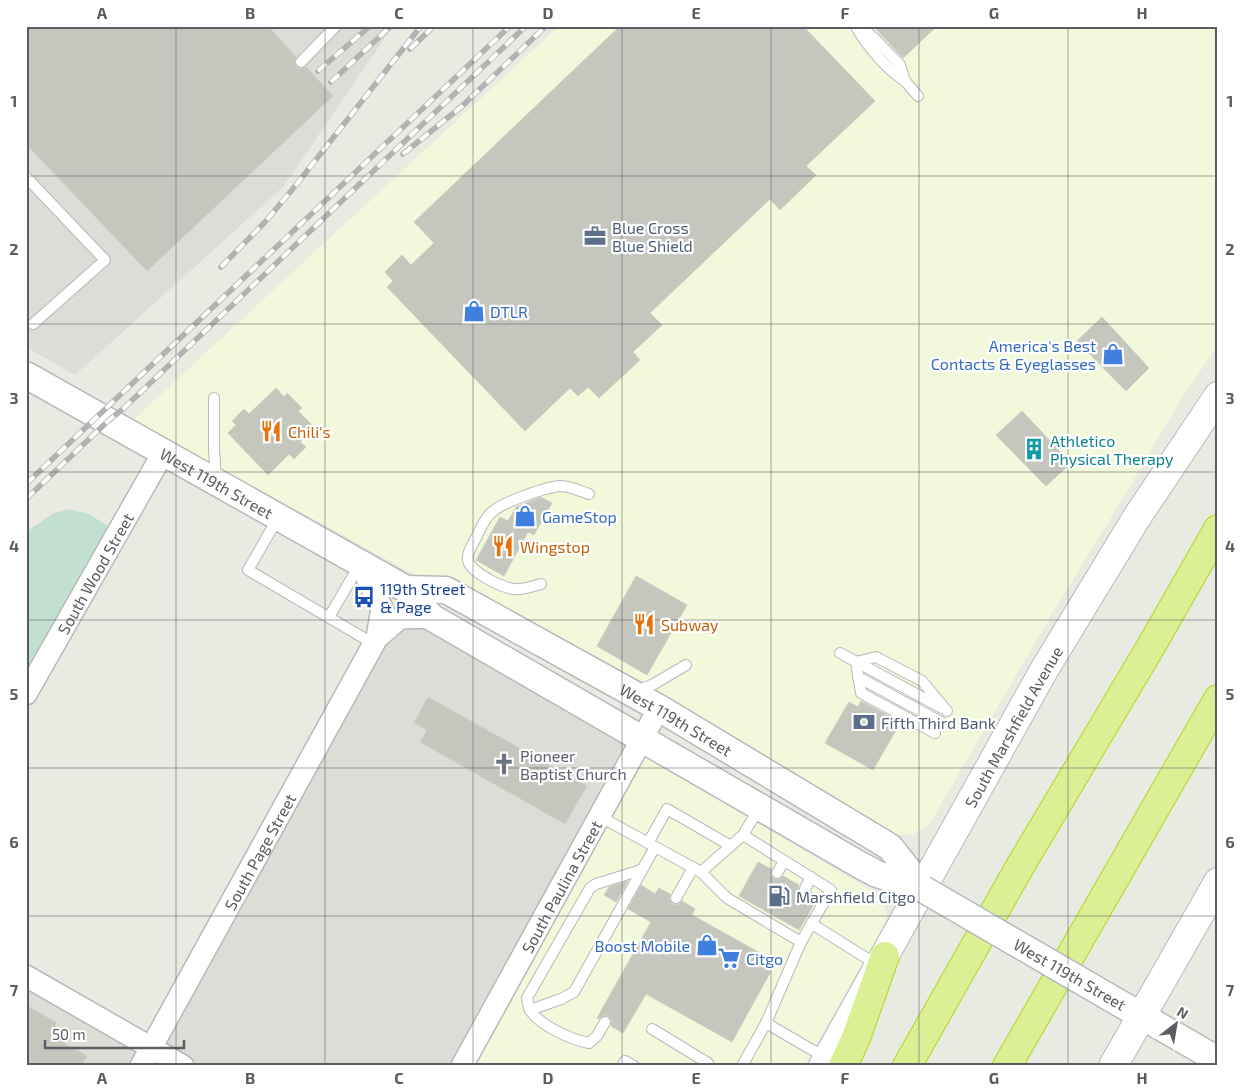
<svg xmlns="http://www.w3.org/2000/svg" width="1244" height="1092" font-family="'Exo 2',sans-serif">
	<rect width="100%" height="100%" fill="#e9ebe2"/>
	<g fill="#f1f9da">
		<polygon points="559,26 1218,26 1218,345 1181,399 1126,493 1050,617 934,816 926,827 918,832 909,835 897,835 883,832 133,420"/>
		<polygon points="639,749 732,808 877,894 883,903 887,915 884,925 804,1066 461,1066"/>
	</g>
	<g fill="#dcddd7">
		<polygon points="26,26 393,26 283,187 75,375 26,347"/>
		<polygon points="398,614 639,749 461,1066 26,1066 26,982 152,1054"/>
	</g>
	<polygon fill="#c1e0d0" points="69,509 89,514 114,530 26,684 26,532 52,514"/>
	<g fill="#c5c7bf" stroke="#cdcfc1">
		<polygon points="26,26 268,26 296,57 294,61 296,67 300,69 306,67 333,96 147,271 26,144"/>
		<polygon points="620,26 803,26 875,101 806,166 816,175 780,210 770,199 650,313 662,325 633,352 640,360 599,398 588,387 578,396 570,388 525,431 387,287 393,281 385,272 402,255 411,265 434,243 414,222"/>
		<polygon points="873,26 937,26 903,58"/>
		<polygon points="1102,317 1149,368 1126,391 1077,341"/>
		<polygon points="276,388 284,397 287,393 302,408 298,411 315,428 300,442 306,447 294,459 289,454 268,475 228,433 236,425 232,421 244,409 249,414"/>
		<polygon points="1022,411 1071,463 1046,486 996,435"/>
		<polygon points="541,497 552,503 534,535 528,532 504,576 476,560 500,517 508,521 516,507"/>
		<polygon points="636,576 687,605 647,675 597,646"/>
		<polygon points="428,697 587,786 565,824 420,742 427,730 414,723"/>
		<polygon points="861,701 891,717 893,719 889,726 896,730 873,770 825,743 849,702 858,707"/>
		<polygon points="758,862 771,869 771,876 774,879 780,879 783,876 799,885 798,890 802,895 806,896 811,892 819,896 799,930 739,896"/>
		<polygon points="628,881 616,902 604,895 609,887"/>
		<polygon points="641,885 655,894 659,888 670,894 669,899 672,904 677,905 682,901 695,909 692,915 776,962 732,1042 646,994 623,1033 611,1026 612,1021 609,1016 604,1015 599,1019 597,1018 651,922 628,909"/>
		<polygon points="26,1005 57,1023 50,1035 87,1056 81,1066 26,1066"/>
	</g>
	<g fill="none" stroke-linecap="round" stroke-linejoin="round">
		<g stroke="#b8b8bd" stroke-width="12">
			<g id="service">
				<polyline points="860,26 875,39 900,65 905,81 918,96"/>
				<path d="M856,27C869,48 884,67 905,81"/>
				<polyline points="301,62 336,26"/>
				<polyline points="26,177 105,260 33,324"/>
				<polyline points="214,398 214,449 216,480"/>
				<polyline points="278,518 248,570 374,644"/>
				<path d="M541,584C519,591 512,592 490,580C483,576 473,571 469,563C465,555 472,546 476,538C480,530 484,519 492,512C501,503 546,487 560,486C570,486 580,491 589,494"/>
				<polyline points="329,617 360,564"/>
				<polyline points="840,653 942,708"/>
				<polyline points="858,677 941,722"/>
				<polyline points="636,691 654,684 686,665"/>
				<polyline points="935,733 861,693 856,662 876,657 922,681 947,711"/>
				<polyline points="599,816 701,872 727,898 801,942"/>
				<polyline points="648,843 667,809 731,846"/>
				<polyline points="701,872 743,835"/>
				<polyline points="777,873 784,861"/>
				<polyline points="805,889 811,877"/>
				<polyline points="676,898 693,868"/>
				<polyline points="812,924 879,966"/>
				<polyline points="530,1010 561,999 574,992 655,847"/>
				<path d="M605,1022L597,1036L589,1043C572,1040 539,1025 530,1010C528,1007 528,1002 527,998L590,888L596,884L641,870"/>
				<polyline points="766,1023 826,1058"/>
				<polyline points="652,1029 708,1063 709,1066"/>
				<polyline points="622,1066 625,1061 634,1066"/>
				<polyline points="742,1066 766,1023 801,942 831,890 743,835 759,808"/>
			</g>
		</g>
		<g stroke="#b8b8bd" stroke-width="24">
			<g id="minor">
				<polyline points="360,564 382,608 377,638"/>
				<path id="s1" d="M26,694L163,453"/>
				<polyline points="26,976 183,1066"/>
				<path id="s2" d="M141,1066L377,638L400,618L431,617"/>
				<path id="s3" d="M462,1066L659,708"/>
			</g>
		</g>
		<g stroke="#b8b8bd" stroke-width="29">
			<g id="tertiary">
				<path id="s4" d="M26,375L406,589L431,617L860,865L877,874L923,889"/>
				<path id="s5" d="M406,589L446,590L659,708L890,847L923,889"/>
				<polyline points="1107,996 1218,1060"/>
			</g>
		</g>
		<g stroke="#b9b8bf" stroke-width="30">
			<g id="secondary">
				<path id="s6" d="M823,1066L1044,670L1137,517L1218,396"/>
				<polyline points="1113,1066 1218,882"/>
			</g>
		</g>
		<g stroke="#b4d31b" stroke-width="30">
			<g id="motorway">
				<polyline points="843,1066 856,1038 885,956"/>
				<polyline points="907,1066 1022,863 1150,648 1218,529"/>
				<polyline points="1007,1066 1218,699"/>
			</g>
		</g>
		<use href="#service" stroke="#fff" stroke-width="10"/>
		<use href="#minor" stroke="#fff" stroke-width="21"/>
		<use href="#tertiary" stroke="#fff" stroke-width="26"/>
		<use href="#secondary" stroke="#fff" stroke-width="28"/>
		<use href="#motorway" stroke="#dbf095" stroke-width="28"/>
		<g stroke="#b2b2b3" stroke-width="5.5">
			<g id="rail">
				<polyline points="410,49 434,26"/>
				<polyline points="318,71 370,26"/>
				<polyline points="331,82 391,26"/>
				<polyline points="403,154 461,107 546,26"/>
				<polyline points="221,267 266,221 296,185 421,26"/>
				<polyline points="26,484 510,26"/>
				<polyline points="26,499 108,421 124,408 526,26"/>
			</g>
		</g>
		<use href="#rail" stroke="#fff" stroke-width="4" stroke-dasharray="11" stroke-linecap="butt"/>
		<g stroke="#b8b8bd" stroke-width="29" stroke-linecap="butt">
			<polyline id="tertiary-bridge" points="923,889 1107,996"/>
		</g>
		<use href="#tertiary-bridge" stroke="#fff" stroke-width="26"/>
	</g>
	<path fill="none" stroke="#5b5b61" stroke-width="1" stroke-opacity="0.55" d="M176,26V1066M325,26V1066M473,26V1066M622,26V1066M771,26V1066M919,26V1066M1068,26V1066M26,176H1218M26,324H1218M26,472H1218M26,620H1218M26,768H1218M26,916H1218"/>
	<defs>
		<g id="office-bare" transform="scale(1.725)"><path d="M-6-3h4V-5.5h4V-3h4V5H-6ZM-1-4.5V-3h2v-1.5ZM-6 0V1H6V0Z" fill="#5c6f8a" stroke="#fff" stroke-width="2.5" paint-order="stroke"/></g>
		<g id="shop-bare" transform="scale(1.725)"><path d="M-5-2.5h2.3a2.7 3.5 0 0 1 5.4 0H5L5.5 6h-11ZM-1.5-2.5h3a1.5 2.3 0 0 0-3 0Z" fill="#3f7fe0" stroke="#fff" stroke-width="2.5" paint-order="stroke"/></g>
		<g id="restaurant-bare" transform="scale(1.725)"><path d="M-5-6h1v4h1v-4h1v4h1v-4h1v5L-1.5 .5V6h-2V.5L-5-1ZM5-6V6H3V1.5H1.5Q1.5-4 5-6Z" fill="#e8710a" stroke="#fff" stroke-width="2.5" paint-order="stroke"/></g>
		<g id="building-bare" transform="scale(1.725)"><path d="M-4-6H4V6H1V3H-1V6H-4ZM-2.5-4.3h1.7v1.8h-1.7ZM.8-4.3h1.7v1.8H.8ZM-2.5-1h1.7V.8h-1.7ZM.8-1h1.7V.8H.8Z" fill="#0f9aa8" stroke="#fff" stroke-width="2.5" paint-order="stroke"/></g>
		<g id="bus-bare" transform="scale(1.725)"><path d="M-5-6H5V4H4V6H2V4H-2V6H-4V4H-5ZM-3.5-4V0h7V-4ZM-3.5 1.2v1.5H-2V1.2ZM2 1.2v1.5H3.5V1.2Z" fill="#1a4fb4" stroke="#fff" stroke-width="2.5" paint-order="stroke"/></g>
		<g id="bank-bare" transform="scale(1.725)"><path d="M-6-4H6V4H-6ZM0-2.3a2.3 2.3 0 1 0 0 4.6a2.3 2.3 0 1 0 0-4.6Z" fill="#5c6f8a" stroke="#fff" stroke-width="2.5" paint-order="stroke"/></g>
		<g id="church-bare" transform="scale(1.725)"><path d="M-1.2-6h2.4v3.5h3.3v2.4h-3.3V6h-2.4V-.1h-3.3v-2.4h3.3Z" fill="#6b7280" stroke="#fff" stroke-width="2.5" paint-order="stroke"/></g>
		<g id="fuel-bare" transform="scale(1.725)"><path d="M-5.5-6h7V0h2V4h1.3V-2.5L3-4.5l.8-.8L6-3V5H2.5V1h-1V6h-7ZM-4.2-4.7v3.2H.2V-4.7Z" fill="#5c6f8a" stroke="#fff" stroke-width="2.5" paint-order="stroke"/></g>
		<g id="supermarket-bare" transform="scale(1.725)"><path d="M-6-5.5h2.5l.6 2H6L4.5 2H-2.5L-4.4-4H-6ZM-1.5 3.2a1.3 1.3 0 1 0 .1 0ZM3 3.2a1.3 1.3 0 1 0 .1 0Z" fill="#3f7fe0" stroke="#fff" stroke-width="2.5" paint-order="stroke"/></g>
	</defs>
	<g fill-rule="evenodd">
		<use href="#office-bare" x="595" y="236"/>
		<use href="#shop-bare" x="474" y="311"/>
		<use href="#shop-bare" x="1113" y="354"/>
		<use href="#restaurant-bare" x="271" y="431"/>
		<use href="#building-bare" x="1034" y="449"/>
		<use href="#shop-bare" x="525" y="516"/>
		<use href="#restaurant-bare" x="503" y="546"/>
		<use href="#bus-bare" x="364" y="597"/>
		<use href="#restaurant-bare" x="644" y="624"/>
		<use href="#bank-bare" x="864" y="722"/>
		<use href="#church-bare" x="504" y="764"/>
		<use href="#fuel-bare" x="779" y="896"/>
		<use href="#shop-bare" x="707" y="945"/>
		<use href="#supermarket-bare" x="729" y="958"/>
	</g>
	<g text-anchor="middle" dominant-baseline="central" stroke-width="4.5" stroke-linejoin="round" paint-order="stroke">
		<g font-size="16" fill="#4e5e75" stroke="#fff" text-anchor="start">
			<text x="612" y="227">Blue Cross<tspan x="612" dy="18">Blue Shield</tspan></text>
			<text x="881" y="722">Fifth Third Bank</text>
			<text x="796" y="896">Marshfield Citgo</text>
		</g>
		<g font-size="16" fill="#366cbe" stroke="#fff" text-anchor="start">
			<text x="490" y="311">DTLR</text>
			<text x="1096" y="345" text-anchor="end">America's Best<tspan x="1096" dy="18">Contacts &amp; Eyeglasses</tspan></text>
			<text x="542" y="516">GameStop</text>
			<text x="690" y="945" text-anchor="end">Boost Mobile</text>
			<text x="746" y="958">Citgo</text>
		</g>
		<g font-size="16" fill="#c56008" stroke="#fff" text-anchor="start">
			<text x="288" y="431">Chili's</text>
			<text x="520" y="546">Wingstop</text>
			<text x="661" y="624">Subway</text>
		</g>
		<g font-size="16" fill="#0d838f" stroke="#fff" text-anchor="start">
			<text x="1050" y="440">Athletico<tspan x="1050" dy="18">Physical Therapy</tspan></text>
		</g>
		<g font-size="16" fill="#5b5b61" stroke="#fff">
			<text stroke="none"><textPath href="#s4" startOffset="219">West 119th Street</textPath></text>
			<text stroke="none"><textPath href="#s1" startOffset="139">South Wood Street</textPath></text>
			<text stroke="none"><textPath href="#s5" startOffset="304">West 119th Street</textPath></text>
			<text stroke="none"><textPath href="#s6" startOffset="389">South Marshfield Avenue</textPath></text>
			<text stroke="none"><textPath href="#s2" startOffset="245">South Page Street</textPath></text>
			<text stroke="none"><textPath href="#s3" startOffset="205">South Paulina Street</textPath></text>
			<text transform="translate(1070 974) rotate(30)">West 119th Street</text>
		</g>
		<g font-size="16" fill="#164399" stroke="#fff" text-anchor="start">
			<text x="380" y="588">119th Street<tspan x="380" dy="18">&amp; Page</tspan></text>
		</g>
		<g font-size="16" fill="#5b616d" stroke="#fff" text-anchor="start">
			<text x="520" y="755">Pioneer<tspan x="520" dy="18">Baptist Church</tspan></text>
		</g>
	</g>
	<rect width="1244" height="1092" fill="none" stroke="#ffffff" stroke-width="55"/>
	<g transform="translate(1176 1024) rotate(31)" stroke="#ffffff" stroke-width="4" paint-order="stroke">
	<path d="M0-4L9 19L0 12L-9 19Z" fill="#5b5b61"/>
	<text y="-8" font-size="14" font-weight="bold" text-anchor="middle" fill="#5b5b61">N</text>
	</g>
	<path d="M45 1040v8h139v-8" fill="none" stroke="#5b5b61" stroke-width="2.5"/>
	<text x="52" y="1040" font-size="15" fill="#5b5b61" stroke="#ffffff" stroke-width="4" paint-order="stroke">50 m</text>
	<rect x="28" y="28" width="1188" height="1036" fill="none" stroke="#5b5b61" stroke-width="2"/>
	<g font-size="16" text-anchor="middle" font-weight="bold" fill="#5b5b61">
		<text x="102" y="19">A</text>
		<text x="250" y="19">B</text>
		<text x="399" y="19">C</text>
		<text x="548" y="19">D</text>
		<text x="696" y="19">E</text>
		<text x="845" y="19">F</text>
		<text x="994" y="19">G</text>
		<text x="1142" y="19">H</text>
		<text x="14" y="107">1</text>
		<text x="1230" y="107">1</text>
		<text x="14" y="255">2</text>
		<text x="1230" y="255">2</text>
		<text x="14" y="404">3</text>
		<text x="1230" y="404">3</text>
		<text x="14" y="552">4</text>
		<text x="1230" y="552">4</text>
		<text x="14" y="700">5</text>
		<text x="1230" y="700">5</text>
		<text x="14" y="848">6</text>
		<text x="1230" y="848">6</text>
		<text x="14" y="996">7</text>
		<text x="1230" y="996">7</text>
		<text x="102" y="1084">A</text>
		<text x="250" y="1084">B</text>
		<text x="399" y="1084">C</text>
		<text x="548" y="1084">D</text>
		<text x="696" y="1084">E</text>
		<text x="845" y="1084">F</text>
		<text x="994" y="1084">G</text>
		<text x="1142" y="1084">H</text>
	</g>
</svg>
